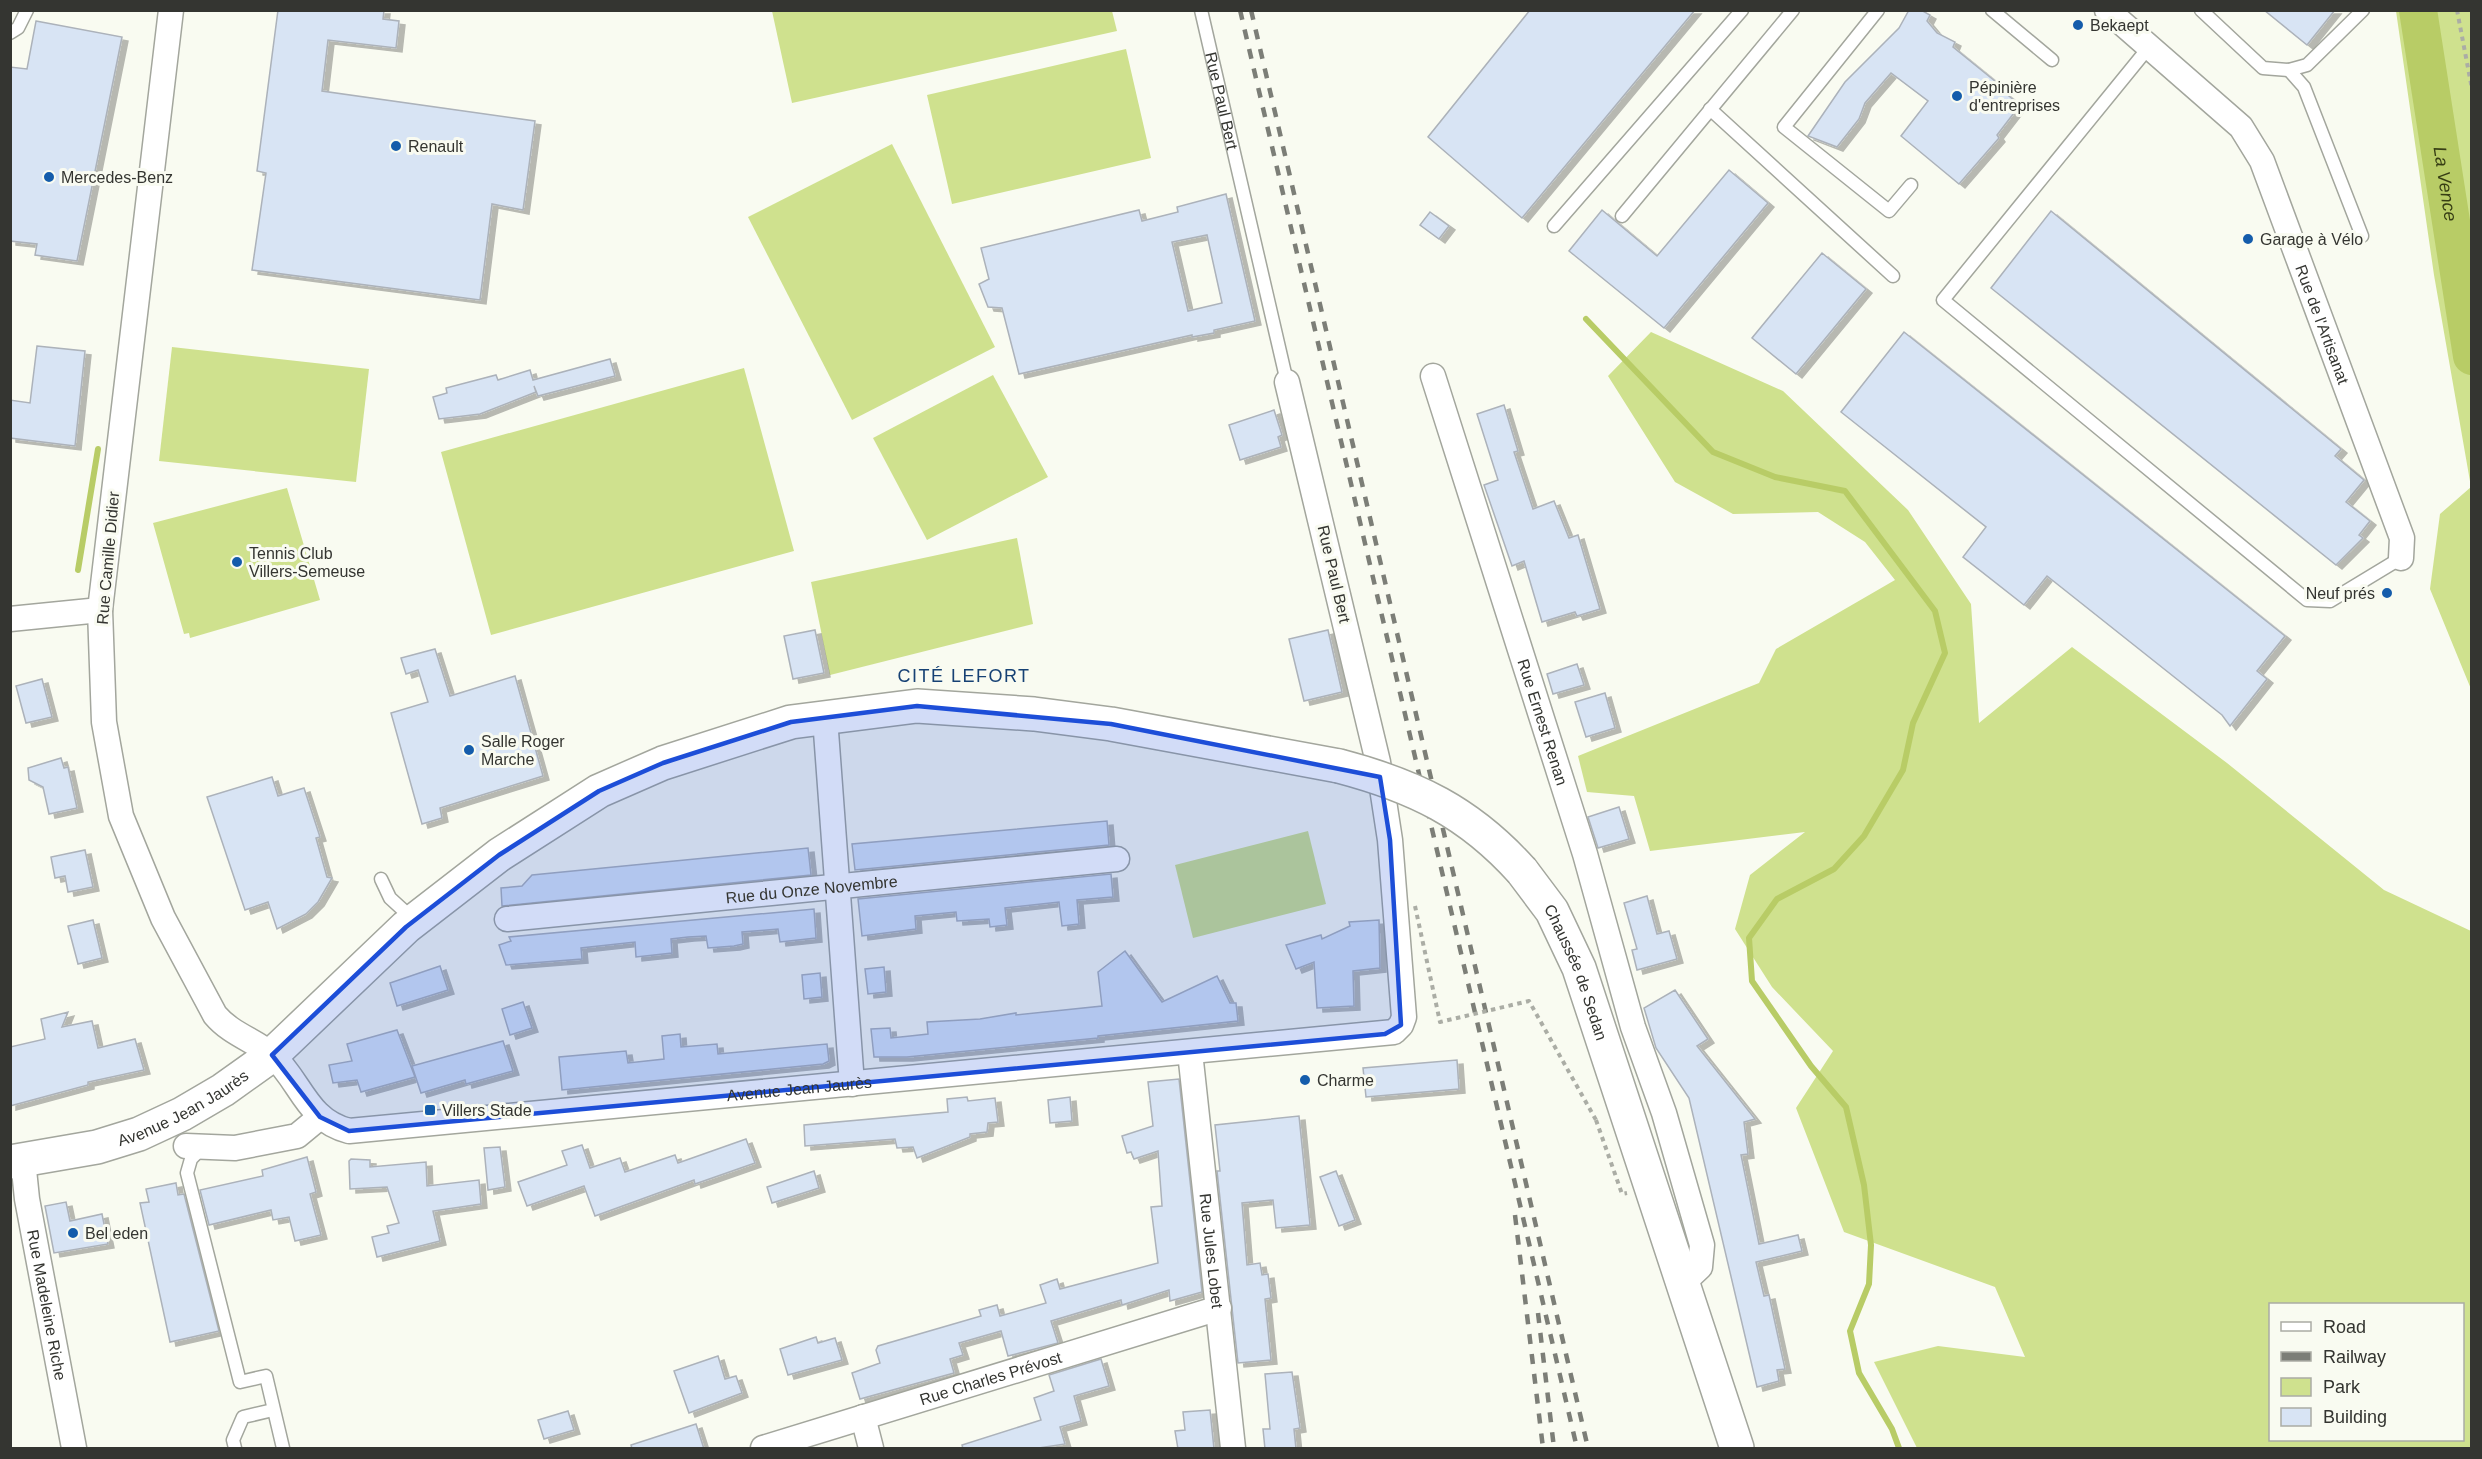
<svg xmlns="http://www.w3.org/2000/svg" width="2482" height="1459" font-family="Helvetica,sans-serif">
	<defs>
		<filter id="shadow"><feDropShadow dx="6" dy="4" stdDeviation="0" flood-color="#0004"/></filter>
	</defs>
	<rect width="100%" height="100%" fill="#f9fbf1"/>
	<g fill="#cfe18e" fill-rule="evenodd">
		<polygon points="772,11 1112,11 1117,31 792,103"/>
		<polygon points="2396,11 2471,11 2471,689 2430,589 2440,514 2471,487 2434,275"/>
		<polygon points="1126,49 1151,158 952,204 927,95"/>
		<polygon points="892,144 995,347 852,420 748,217"/>
		<path d="M1651,332L1783,391L1908,510L1971,604L1979,723L2072,647L2227,763L2384,890L2471,931V1448H1917L1874,1362L1938,1346L2025,1357L1995,1287L1844,1232L1796,1108L1833,1051L1772,987L1735,929L1750,875L1805,832L1650,851L1634,796L1587,792L1578,756L1759,683L1776,649L1895,580L1865,542L1818,512L1733,514L1675,482L1608,376ZM2270,1304H2462V1440H2270Z"/>
		<polygon points="172,347 369,369 356,482 159,461"/>
		<polygon points="744,368 794,551 491,635 441,452"/>
		<polygon points="993,375 1048,477 927,540 873,438"/>
		<polygon points="287,488 320,600 190,638 189,633 184,634 153,523"/>
		<polygon points="1017,538 1033,624 830,675 811,582"/>
		<polygon points="1308,831 1326,904 1193,938 1175,865"/>
	</g>
	<g fill="none" stroke-linecap="round" stroke-linejoin="round">
		<g stroke="#b8cc66" stroke-width="6">
			<polyline points="1586,319 1713,452 1775,477 1845,491 1935,611 1945,653 1913,723 1903,770 1864,836 1834,869 1777,899 1749,938 1752,981 1811,1066 1846,1107 1864,1185 1871,1245 1869,1284 1850,1331 1859,1373 1892,1429 1899,1448"/>
			<polyline points="78,570 98,449"/>
		</g>
		<path stroke="#b8cc66" stroke-width="38" id="s1" d="M2418,10L2472,356"/>
	</g>
	<g fill="#d8e4f4" stroke="#acb2ba" stroke-width="1.5" fill-rule="evenodd" filter="url(#shadow)">
		<polygon points="278,10 384,10 383,19 399,21 396,48 328,40 322,91 535,121 523,210 492,204 480,300 252,270 266,173 257,171"/>
		<polygon points="1530,10 1695,10 1522,218 1428,137"/>
		<polygon points="1909,10 1921,10 1930,15 1927,21 1937,33 1955,42 1953,47 2001,86 1999,88 2020,105 1997,135 1999,138 1959,184 1901,136 1928,101 1891,73 1865,103 1859,119 1837,147 1808,136 1845,82 1899,28"/>
		<polygon points="2264,10 2335,10 2307,45"/>
		<polygon points="36,21 122,37 77,261 35,255 37,244 10,241 10,67 27,69"/>
		<polygon points="1729,170 1768,203 1664,328 1569,251 1602,210 1657,256"/>
		<path d="M1226,194L1255,321L1214,330V333L1192,337V335L1019,374L1002,308L988,307L979,284L989,279L981,248L1139,210L1142,221L1178,212L1177,207ZM1207,235L1222,303L1188,311L1172,242Z"/>
		<polygon points="2051,211 2341,449 2335,456 2364,480 2346,502 2370,521 2359,535 2363,538 2336,565 1991,288"/>
		<polygon points="1430,212 1449,226 1439,239 1420,225"/>
		<polygon points="1822,253 1866,289 1796,374 1752,338"/>
		<polygon points="1904,332 2285,636 2257,671 2267,679 2230,726 2222,715 2047,576 2024,605 1963,557 1986,527 1841,412"/>
		<polygon points="37,346 85,351 75,446 10,438 10,400 30,403"/>
		<polygon points="610,359 615,376 538,396 534,386 536,392 480,414 439,419 433,397 447,393 446,388 496,375 498,380 530,370 533,380"/>
		<polygon points="1504,405 1518,451 1514,452 1533,509 1554,501 1569,538 1578,535 1600,609 1577,616 1575,612 1542,622 1524,561 1512,566 1484,485 1498,480 1477,414"/>
		<polygon points="1274,410 1282,435 1278,437 1281,447 1240,460 1229,425"/>
		<polygon points="815,630 824,673 793,679 784,636"/>
		<polygon points="1328,630 1342,692 1304,701 1289,639"/>
		<polygon points="435,649 450,696 515,676 543,776 440,808 442,818 422,824 391,713 428,702 418,670 406,674 401,658"/>
		<polygon points="1577,664 1584,685 1553,694 1547,674"/>
		<polygon points="42,679 52,717 26,723 16,686"/>
		<polygon points="1605,693 1615,728 1586,737 1575,702"/>
		<polygon points="61,758 64,768 68,767 77,808 49,814 43,787 29,780 28,768"/>
		<polygon points="272,777 278,796 304,788 320,837 316,838 327,877 332,878 318,902 306,914 277,929 268,902 245,910 207,797"/>
		<polygon points="1619,807 1629,839 1598,848 1588,817"/>
		<polygon points="1107,821 1109,845 855,870 852,844"/>
		<polygon points="808,848 811,875 502,906 501,888 522,886 532,875"/>
		<polygon points="85,850 93,887 68,892 65,876 55,878 51,857"/>
		<polygon points="1111,874 1113,897 1077,900 1079,924 1062,926 1059,902 1005,908 1007,925 990,927 989,919 957,921 956,912 915,916 916,929 862,936 858,899"/>
		<polygon points="1647,896 1657,934 1669,931 1677,959 1637,970 1632,950 1637,949 1624,903"/>
		<polygon points="814,909 816,938 780,942 778,929 742,932 743,944 734,946 708,948 706,936 688,937 671,939 672,953 636,957 635,942 581,948 582,959 506,965 499,945 511,941 509,937"/>
		<polygon points="93,920 102,958 78,964 68,926"/>
		<polygon points="1379,920 1380,968 1353,971 1354,1006 1317,1008 1314,962 1296,969 1286,945 1321,935 1322,939 1350,926 1349,922"/>
		<polygon points="1125,951 1162,1002 1217,976 1230,1003 1236,1003 1238,1021 1098,1036 1098,1038 907,1057 874,1057 871,1029 890,1028 891,1038 910,1036 928,1034 927,1022 980,1019 1016,1013 1016,1015 1102,1006 1098,972"/>
		<polygon points="440,966 448,990 397,1006 390,983"/>
		<polygon points="884,967 886,992 868,994 865,969"/>
		<polygon points="820,973 822,997 804,999 802,975"/>
		<polygon points="1675,990 1708,1039 1697,1046 1755,1119 1744,1122 1748,1154 1741,1155 1759,1244 1798,1235 1802,1251 1756,1262 1764,1296 1769,1295 1785,1369 1777,1370 1779,1381 1757,1387 1689,1098 1656,1048 1644,1008"/>
		<polygon points="523,1002 532,1028 510,1035 502,1009"/>
		<polygon points="68,1012 62,1027 92,1021 98,1048 135,1039 144,1070 88,1082 88,1085 10,1106 10,1047 45,1039 41,1019"/>
		<polygon points="397,1030 415,1077 361,1092 357,1080 333,1083 329,1065 352,1061 347,1044"/>
		<polygon points="680,1034 681,1047 717,1044 718,1054 827,1044 829,1061 823,1064 562,1090 559,1057 626,1051 628,1063 664,1059 662,1036"/>
		<polygon points="503,1041 513,1071 466,1084 465,1080 421,1093 412,1066"/>
		<polygon points="1457,1060 1459,1089 1366,1097 1363,1068"/>
		<polygon points="1179,1079 1202,1292 1170,1301 1169,1290 1122,1305 1121,1300 1051,1321 1058,1343 1008,1356 1001,1331 959,1343 963,1355 950,1359 954,1373 860,1399 852,1373 880,1363 876,1350 878,1346 981,1316 979,1310 997,1305 1000,1316 1046,1303 1040,1285 1057,1279 1060,1289 1158,1263 1151,1207 1162,1206 1158,1151 1134,1159 1131,1152 1127,1153 1122,1136 1153,1126 1148,1082"/>
		<polygon points="967,1097 968,1101 995,1098 998,1122 988,1123 987,1132 970,1134 970,1137 917,1158 913,1147 897,1148 895,1139 805,1146 804,1125 948,1112 947,1099"/>
		<polygon points="1070,1097 1072,1121 1050,1123 1048,1100"/>
		<polygon points="1299,1116 1310,1225 1276,1228 1273,1200 1242,1203 1247,1265 1260,1263 1262,1275 1268,1274 1271,1298 1265,1299 1271,1360 1238,1363 1217,1171 1220,1171 1215,1125"/>
		<polygon points="746,1139 755,1163 695,1184 694,1180 595,1216 584,1186 527,1206 518,1182 567,1165 562,1151 582,1145 590,1168 620,1158 625,1172 675,1155 678,1163"/>
		<polygon points="500,1147 505,1187 488,1190 484,1148"/>
		<polygon points="307,1157 316,1192 310,1194 321,1235 295,1241 289,1217 273,1220 271,1210 209,1225 200,1190 263,1176 262,1170"/>
		<polygon points="351,1159 370,1160 370,1167 426,1162 427,1186 479,1180 481,1204 433,1211 440,1241 377,1257 372,1237 389,1233 387,1226 399,1223 387,1187 350,1189 349,1161"/>
		<polygon points="814,1171 819,1188 772,1203 767,1187"/>
		<polygon points="1336,1171 1355,1220 1339,1226 1320,1177"/>
		<polygon points="176,1183 178,1195 184,1194 219,1331 170,1342 140,1203 149,1202 146,1189"/>
		<polygon points="66,1202 70,1221 102,1214 108,1244 54,1253 45,1206"/>
		<polygon points="816,1337 818,1343 835,1338 842,1360 788,1375 780,1349"/>
		<polygon points="718,1356 725,1379 736,1376 742,1393 689,1413 674,1371"/>
		<polygon points="1101,1359 1109,1386 1074,1396 1081,1421 1060,1427 1065,1444 1032,1449 963,1449 962,1445 1041,1420 1034,1398 1054,1391 1049,1375"/>
		<polygon points="1292,1372 1300,1428 1294,1429 1296,1449 1265,1449 1263,1429 1270,1429 1265,1374"/>
		<polygon points="1210,1410 1214,1449 1178,1449 1175,1431 1185,1430 1183,1412"/>
		<polygon points="568,1411 574,1430 544,1439 538,1420"/>
		<polygon points="696,1424 704,1449 632,1449 631,1445"/>
	</g>
	<g fill="none" stroke-linecap="round" stroke-linejoin="round">
		<g stroke="#a3a69d" stroke-width="15">
			<g id="service">
				<path id="s2" d="M1201,10L1287,382"/>
				<polyline points="1878,10 1784,127 1889,211 1911,185"/>
				<polyline points="1992,10 2052,60"/>
				<polyline points="2201,10 2263,68 2289,70 2307,65 2363,10"/>
				<polyline points="10,33 18,28 27,10"/>
				<polyline points="2149,47 1943,300 2307,600 2330,601 2401,558"/>
				<polyline points="2289,70 2304,87 2362,236"/>
				<polyline points="1710,109 1893,276"/>
				<polyline points="1622,216 1793,10"/>
				<polyline points="1554,226 1742,10"/>
				<polyline points="381,879 390,898 414,920"/>
				<polyline points="203,1147 191,1159 187,1173 240,1382 266,1376 283,1448"/>
				<polyline points="235,1448 233,1440 243,1417 273,1410"/>
			</g>
		</g>
		<g stroke="#a3a69d" stroke-width="27">
			<g id="minor">
				<path id="s3" d="M171,10L100,610L104,722L121,816L163,918L215,1015C231,1034 254,1040 272,1055C301,1081 306,1120 349,1131L1394,1032L1401,1025L1404,1017L1390,840L1378,762L1287,382"/>
				<path id="s4" d="M2107,10L2241,127L2262,161L2402,538L2401,558"/>
				<path id="s5" d="M1433,376L1585,854L1633,1027L1664,1113L1702,1245L1700,1267L1683,1283"/>
				<polyline points="10,619 100,610"/>
				<polyline points="825,718 852,1084"/>
				<path id="s6" d="M507,919L1117,859"/>
				<path id="s7" d="M1190,1052L1233,1448"/>
				<polyline points="186,1146 235,1148 297,1136 320,1117"/>
				<path id="s8" d="M23,1160L27,1199L74,1448"/>
				<polyline points="863,1417 871,1448"/>
				<path id="s9" d="M763,1448L1219,1308"/>
			</g>
		</g>
		<g stroke="#a3a69d" stroke-width="36">
			<g id="secondary">
				<path id="s10" d="M1522,871L1552,911L1579,968L1737,1448"/>
				<path id="s11" d="M10,1162L97,1147L139,1134L182,1114L223,1090L272,1055L406,927L499,855L599,791L663,763L791,722L917,706L1034,714L1111,724L1339,766"/>
			</g>
		</g>
		<g stroke="#abada5" stroke-width="4" stroke-dasharray="4.5 4.5" stroke-linecap="butt">
			<polyline points="2457,10 2472,89"/>
			<polyline points="1596,1120 1622,1194 1627,1193"/>
		</g>
		<use href="#service" stroke="#fff" stroke-width="12"/>
		<use href="#minor" stroke="#fff" stroke-width="24"/>
		<use href="#secondary" stroke="#fff" stroke-width="33"/>
		<g stroke="#7c7e77" stroke-width="4.5" stroke-dasharray="10 10" stroke-linecap="butt">
			<polyline points="1240,10 1577,1448"/>
			<polyline points="1251,10 1588,1448"/>
			<polyline points="1515,1215 1543,1448"/>
			<polyline points="1538,1313 1554,1448"/>
		</g>
		<g stroke="#a3a69d" stroke-width="36" stroke-linecap="butt">
			<path id="secondary-bridge" d="M1339,766C1415,786 1469,812 1522,871"/>
		</g>
		<polyline stroke="#abada5" stroke-width="4" stroke-dasharray="4.5 4.5" stroke-linecap="butt" points="1415,906 1440,1022 1529,1001 1596,1120"/>
		<use href="#secondary-bridge" stroke="#fff" stroke-width="33"/>
	</g>
	<path fill="#1d4ed8" fill-opacity="0.2" stroke="#1d4ed8" stroke-width="4.5" stroke-linejoin="round" d="M917,706L1111,724L1380,777L1390,840L1401,1025L1385,1034L349,1131L320,1117L272,1055L406,927L499,855L599,791L663,763L791,722Z"/>
	<g fill="#145cab" stroke="#f9fbf1" stroke-width="2">
		<circle cx="2078" cy="25" r="6"/>
		<circle cx="1957" cy="96" r="6"/>
		<circle cx="396" cy="146" r="6"/>
		<circle cx="49" cy="177" r="6"/>
		<circle cx="2248" cy="239" r="6"/>
		<circle cx="237" cy="562" r="6"/>
		<circle cx="2387" cy="593" r="6"/>
		<circle cx="469" cy="750" r="6"/>
		<circle cx="1305" cy="1080" r="6"/>
		<rect x="424" y="1104" width="12" height="12" rx="3"/>
		<circle cx="73" cy="1233" r="6"/>
	</g>
	<g text-anchor="middle" dominant-baseline="central" stroke-width="6" stroke-linejoin="round" paint-order="stroke">
		<g font-size="16" fill="#343531" stroke="#f9fbf1" text-anchor="start">
			<text x="2090" y="25">Bekaept</text>
			<text x="1969" y="87">Pépinière<tspan x="1969" dy="18">d'entreprises</tspan></text>
			<text x="408" y="146">Renault</text>
			<text x="61" y="177">Mercedes-Benz</text>
			<text x="2260" y="239">Garage à Vélo</text>
			<text x="249" y="553">Tennis Club<tspan x="249" dy="18">Villers-Semeuse</tspan></text>
			<text x="2375" y="593" text-anchor="end">Neuf prés</text>
			<text x="481" y="741">Salle Roger<tspan x="481" dy="18">Marche</tspan></text>
			<text x="1317" y="1080">Charme</text>
			<text x="442" y="1110">Villers Stade</text>
			<text x="85" y="1233">Bel eden</text>
		</g>
		<g font-size="16" fill="#343531" stroke="#f9fbf1">
			<text stroke="none"><textPath href="#s2" startOffset="93">Rue Paul Bert</textPath></text>
			<text stroke="none"><textPath href="#s4" startOffset="392">Rue de l'Artisanat</textPath></text>
			<text transform="translate(108 558) rotate(-85)">Rue Camille Didier</text>
			<text transform="translate(1334 574) rotate(77)">Rue Paul Bert</text>
			<text stroke="none"><textPath href="#s5" startOffset="363">Rue Ernest Renan</textPath></text>
			<text stroke="none"><textPath href="#s6" startOffset="306">Rue du Onze Novembre</textPath></text>
			<text stroke="none"><textPath href="#s10" startOffset="116">Chaussée de Sedan</textPath></text>
			<text stroke="none"><textPath href="#s3" startOffset="1665">Avenue Jean Jaurès</textPath></text>
			<text stroke="none"><textPath href="#s11" startOffset="183">Avenue Jean Jaurès</textPath></text>
			<text stroke="none"><textPath href="#s7" startOffset="200">Rue Jules Lobet</textPath></text>
			<text stroke="none"><textPath href="#s8" startOffset="147">Rue Madeleine Riche</textPath></text>
			<text stroke="none"><textPath href="#s9" startOffset="238">Rue Charles Prévost</textPath></text>
		</g>
		<g font-size="18" font-style="italic" fill="#373e14" stroke="#f9fbf1">
			<text stroke="none"><textPath href="#s1" startOffset="176">La Vence</textPath></text>
		</g>
		<g font-size="18" letter-spacing="1.5" fill="#164174" stroke="#f9fbf1">
			<text x="964" y="676">CITÉ LEFORT</text>
		</g>
	</g>
	<rect width="2482" height="1459" fill="none" stroke="#343531" stroke-width="24"/>
	<rect x="2269" y="1303" width="195" height="138" fill="#f9fbf1" stroke="#aaaca4" stroke-width="1.5"/>
	<rect x="2281" y="1322" width="30" height="9" fill="#ffffff" stroke="#aaaca4" stroke-width="1.5"/>
	<text x="2323" y="1333" font-size="18" fill="#343531">Road</text>
	<rect x="2281" y="1352" width="30" height="9" fill="#7c7e77" stroke="#aaaca4" stroke-width="1.5"/>
	<text x="2323" y="1363" font-size="18" fill="#343531">Railway</text>
	<rect x="2281" y="1378" width="30" height="18" fill="#cfe18e" stroke="#aaaca4" stroke-width="1.5"/>
	<text x="2323" y="1393" font-size="18" fill="#343531">Park</text>
	<rect x="2281" y="1408" width="30" height="18" fill="#d8e4f4" stroke="#aaaca4" stroke-width="1.5"/>
	<text x="2323" y="1423" font-size="18" fill="#343531">Building</text>
</svg>
